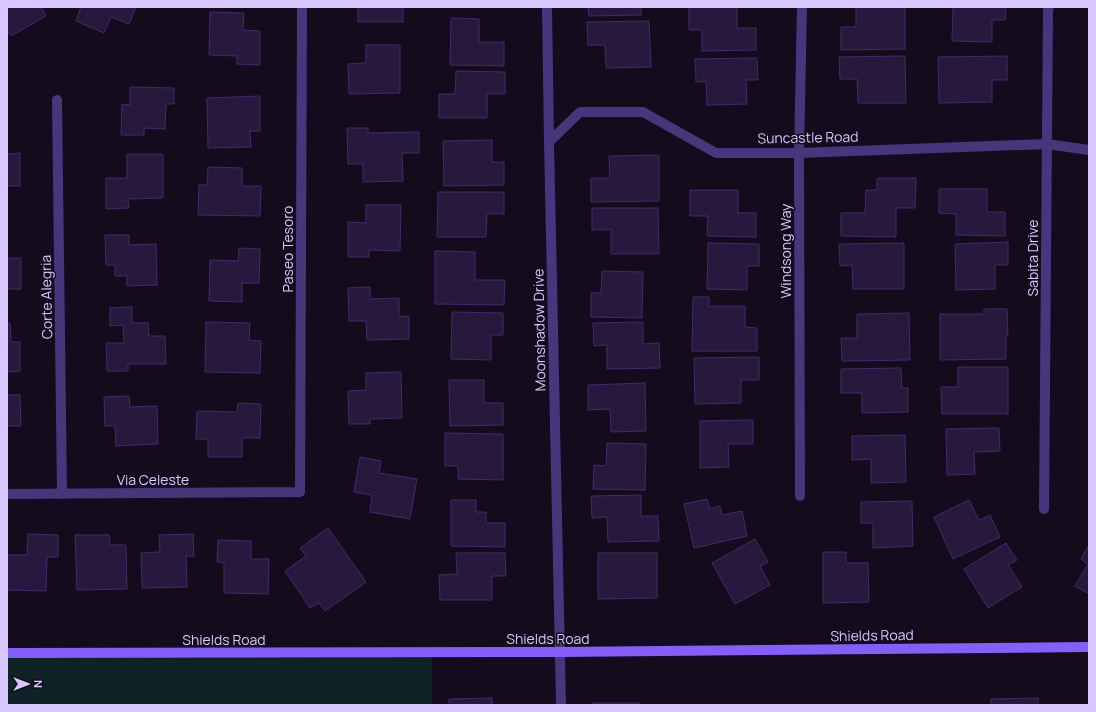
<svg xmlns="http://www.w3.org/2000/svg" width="1096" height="712" font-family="Manrope,sans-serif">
	<rect width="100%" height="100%" fill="#120c1d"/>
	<rect fill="#0f2327" x="7" y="653" width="425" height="52"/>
	<g fill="#27183e" stroke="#442a6a">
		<polygon points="7,7 41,7 46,16 11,36 7,30"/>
		<polygon points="81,7 136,7 129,24 111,17 104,33 76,21"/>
		<rect x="358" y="7" width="45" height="15"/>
		<polygon points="588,7 641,7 641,15 589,16"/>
		<polygon points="689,7 737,7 737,28 756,28 756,50 702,51 702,30 689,30"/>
		<polygon points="856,7 905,7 905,49 841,50 841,27 856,27"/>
		<polygon points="953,7 1006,7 1005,20 992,20 992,42 952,41"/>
		<polygon points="210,12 244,13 243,30 260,31 260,65 237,64 237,56 209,55"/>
		<polygon points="451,18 479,19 479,42 504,42 504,66 450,65"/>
		<polygon points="649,21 651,67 606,68 605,45 588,45 587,22"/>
		<polygon points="366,45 400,45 400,93 349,94 348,64 366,63"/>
		<polygon points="905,56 906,103 858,103 857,79 840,79 839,57"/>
		<polygon points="1007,56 1007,80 992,80 992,102 939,103 938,57"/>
		<polygon points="757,58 758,80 746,80 747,104 707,105 706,81 696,82 695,59"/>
		<polygon points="456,71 505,72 505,94 487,94 487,118 439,118 439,94 455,94"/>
		<polygon points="130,87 174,88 174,104 166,104 165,129 144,128 144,135 121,135 122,104 130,105"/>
		<polygon points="260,96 260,131 250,131 251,147 208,148 207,98"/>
		<polygon points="347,128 368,128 368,133 419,132 419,153 402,153 403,181 363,182 363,164 348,164"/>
		<polygon points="492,140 492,162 504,162 504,185 444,186 443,141"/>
		<polygon points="20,153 20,186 7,186 7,154"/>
		<polygon points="127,154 163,154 163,198 128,199 129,208 106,209 106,178 127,178"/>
		<polygon points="659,155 659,201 591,202 591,178 610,178 609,156"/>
		<polygon points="208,167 242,168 242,186 261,186 260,216 198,215 199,185 207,185"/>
		<polygon points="877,178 916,178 915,208 896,208 896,237 841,236 841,213 865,213 866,190 877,190"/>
		<polygon points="939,189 987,189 987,212 1005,212 1005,236 956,235 956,214 939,213"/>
		<polygon points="690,190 738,190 738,213 756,213 756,237 707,236 708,216 690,216"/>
		<polygon points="438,192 504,192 504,214 487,214 486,237 437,237"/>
		<polygon points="366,205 401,205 400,251 369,250 369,257 348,257 348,222 366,223"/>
		<polygon points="592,208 658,208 659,254 611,254 611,230 592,230"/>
		<polygon points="105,235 129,235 129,245 156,244 157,285 127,286 127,276 115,276 115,265 106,265"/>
		<polygon points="1008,242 1008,265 995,265 995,289 956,290 955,244"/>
		<polygon points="708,243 759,244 759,266 747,266 747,290 707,289"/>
		<polygon points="904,243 904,289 853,289 852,265 840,266 839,244"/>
		<polygon points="239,248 260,249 259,283 242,283 242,302 209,301 210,260 238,261"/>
		<polygon points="435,251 475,252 475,280 505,280 504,305 435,304"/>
		<rect x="7" y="258" width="14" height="31"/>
		<polygon points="602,271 643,272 642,318 591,317 591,293 601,293"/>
		<polygon points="370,287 370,299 399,298 399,317 409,316 409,339 367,340 366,321 349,321 348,288"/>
		<polygon points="693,297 709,297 709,306 745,306 745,327 757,328 757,351 692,351"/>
		<polygon points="132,307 132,323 148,323 149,336 165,336 166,364 128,364 128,371 107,371 106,343 124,343 123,325 110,326 110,308"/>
		<polygon points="984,309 1007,309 1008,335 1006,335 1006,359 940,360 940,314 984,314"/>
		<polygon points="452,312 503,313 503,335 491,335 491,360 451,359"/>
		<polygon points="909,313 910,360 842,361 841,338 857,338 857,314"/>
		<polygon points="206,322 250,323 249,340 261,341 260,373 205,372"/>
		<polygon points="643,322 643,344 659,343 660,368 607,369 607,345 594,346 593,323"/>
		<polygon points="7,323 10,323 11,342 20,342 20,371 7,372"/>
		<polygon points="759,357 759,380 741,380 741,403 695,404 694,358"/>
		<polygon points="958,367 1008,367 1008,414 942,414 941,387 958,387"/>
		<polygon points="901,368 902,388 908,388 908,412 862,413 862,393 841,393 841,369"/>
		<polygon points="401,372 402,418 370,419 370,424 349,424 348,391 366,390 366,373"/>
		<polygon points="449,380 484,380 484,403 503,403 503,425 450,426"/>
		<polygon points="645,383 646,431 611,432 610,409 588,410 588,385"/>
		<polygon points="7,395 20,395 21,426 7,426"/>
		<polygon points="129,396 130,407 157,406 158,444 116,446 115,426 105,426 104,397"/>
		<polygon points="238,403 261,404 260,438 242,438 242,457 208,457 208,439 196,439 197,411 237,412"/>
		<polygon points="753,420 753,444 728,444 729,467 700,468 700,421"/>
		<polygon points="999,428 1000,451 974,452 975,474 947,475 946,429"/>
		<polygon points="445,433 503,434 503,480 458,479 458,466 445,466"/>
		<polygon points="905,435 906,482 871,483 871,459 852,460 852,436"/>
		<polygon points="607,443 646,444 645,490 593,489 594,465 606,466"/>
		<polygon points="360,457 381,461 379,473 417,479 410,519 370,512 372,495 354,492"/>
		<polygon points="641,495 641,516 658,516 659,541 608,542 607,517 592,518 591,496"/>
		<polygon points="707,499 710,509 720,506 722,515 742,511 747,536 694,548 684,504"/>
		<polygon points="451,500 476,500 476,512 486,512 486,523 505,523 505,547 451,546"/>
		<polygon points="969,500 979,520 990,515 1000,537 953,559 934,517"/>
		<polygon points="912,501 913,546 873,548 873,523 861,523 861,502"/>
		<polygon points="328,528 366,582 325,611 319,603 310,608 285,571 306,556 300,548"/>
		<polygon points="28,534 58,535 58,557 47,557 46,591 7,590 7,555 27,555"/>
		<polygon points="193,534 194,556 186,556 187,587 142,588 141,553 160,552 159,535"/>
		<polygon points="75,535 109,535 110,545 126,545 127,589 77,590"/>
		<polygon points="755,539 768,562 760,566 770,585 735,604 712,563"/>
		<polygon points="218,540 251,541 251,559 269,559 268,594 224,593 224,563 217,562"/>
		<polygon points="1006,543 1017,560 1008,565 1022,587 988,608 964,569"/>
		<polygon points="1089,545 1089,594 1075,586 1088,564 1081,559"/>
		<polygon points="823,552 846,552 846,563 868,563 869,602 823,603"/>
		<polygon points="456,553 505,553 506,576 492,576 492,600 440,600 439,575 457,574"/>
		<polygon points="598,553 657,553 657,598 598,599"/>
		<polygon points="492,698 492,705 449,705 449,699"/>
		<polygon points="1038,698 1038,705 991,705 991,699"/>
		<rect x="592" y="703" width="48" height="2"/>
	</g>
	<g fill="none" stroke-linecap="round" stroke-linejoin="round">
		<g stroke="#47367c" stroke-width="10">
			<polyline points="547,7 549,142 561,705"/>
			<polyline points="57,100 62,494"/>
			<polyline points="549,142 580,112 643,112 716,153 799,153 1047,144 1089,150"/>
			<polyline points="7,494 300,492 302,7"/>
			<polyline points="800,496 799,153 802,7"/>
			<polyline points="1044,509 1048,10 1049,7"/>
		</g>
		<polyline stroke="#845ffe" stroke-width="10" points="7,653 560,652 1089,647"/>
	</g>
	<g text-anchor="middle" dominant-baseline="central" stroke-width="3" stroke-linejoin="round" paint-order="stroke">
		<g font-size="14" fill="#d9c8ff" stroke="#120c1d">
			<text transform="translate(808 137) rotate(-1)">Suncastle Road</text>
			<text transform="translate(287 249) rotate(-90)">Paseo Tesoro</text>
			<text transform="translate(785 251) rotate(-90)">Windsong Way</text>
			<text transform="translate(1032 258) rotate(-90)">Sabita Drive</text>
			<text transform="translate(46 297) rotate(-91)">Corte Alegria</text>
			<text transform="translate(539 330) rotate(-91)">Moonshadow Drive</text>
			<text x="153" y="479">Via Celeste</text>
			<text transform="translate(872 635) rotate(-1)">Shields Road</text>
			<text x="548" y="638">Shields Road</text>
			<text x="224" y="639">Shields Road</text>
		</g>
	</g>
	<rect width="1096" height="712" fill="none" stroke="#d9c8ff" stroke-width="16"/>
	<g transform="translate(28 684) rotate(90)" stroke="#120c1d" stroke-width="3" paint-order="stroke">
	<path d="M0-3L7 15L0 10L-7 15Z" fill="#d9c8ff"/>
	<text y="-6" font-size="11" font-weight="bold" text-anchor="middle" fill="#d9c8ff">N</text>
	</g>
</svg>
